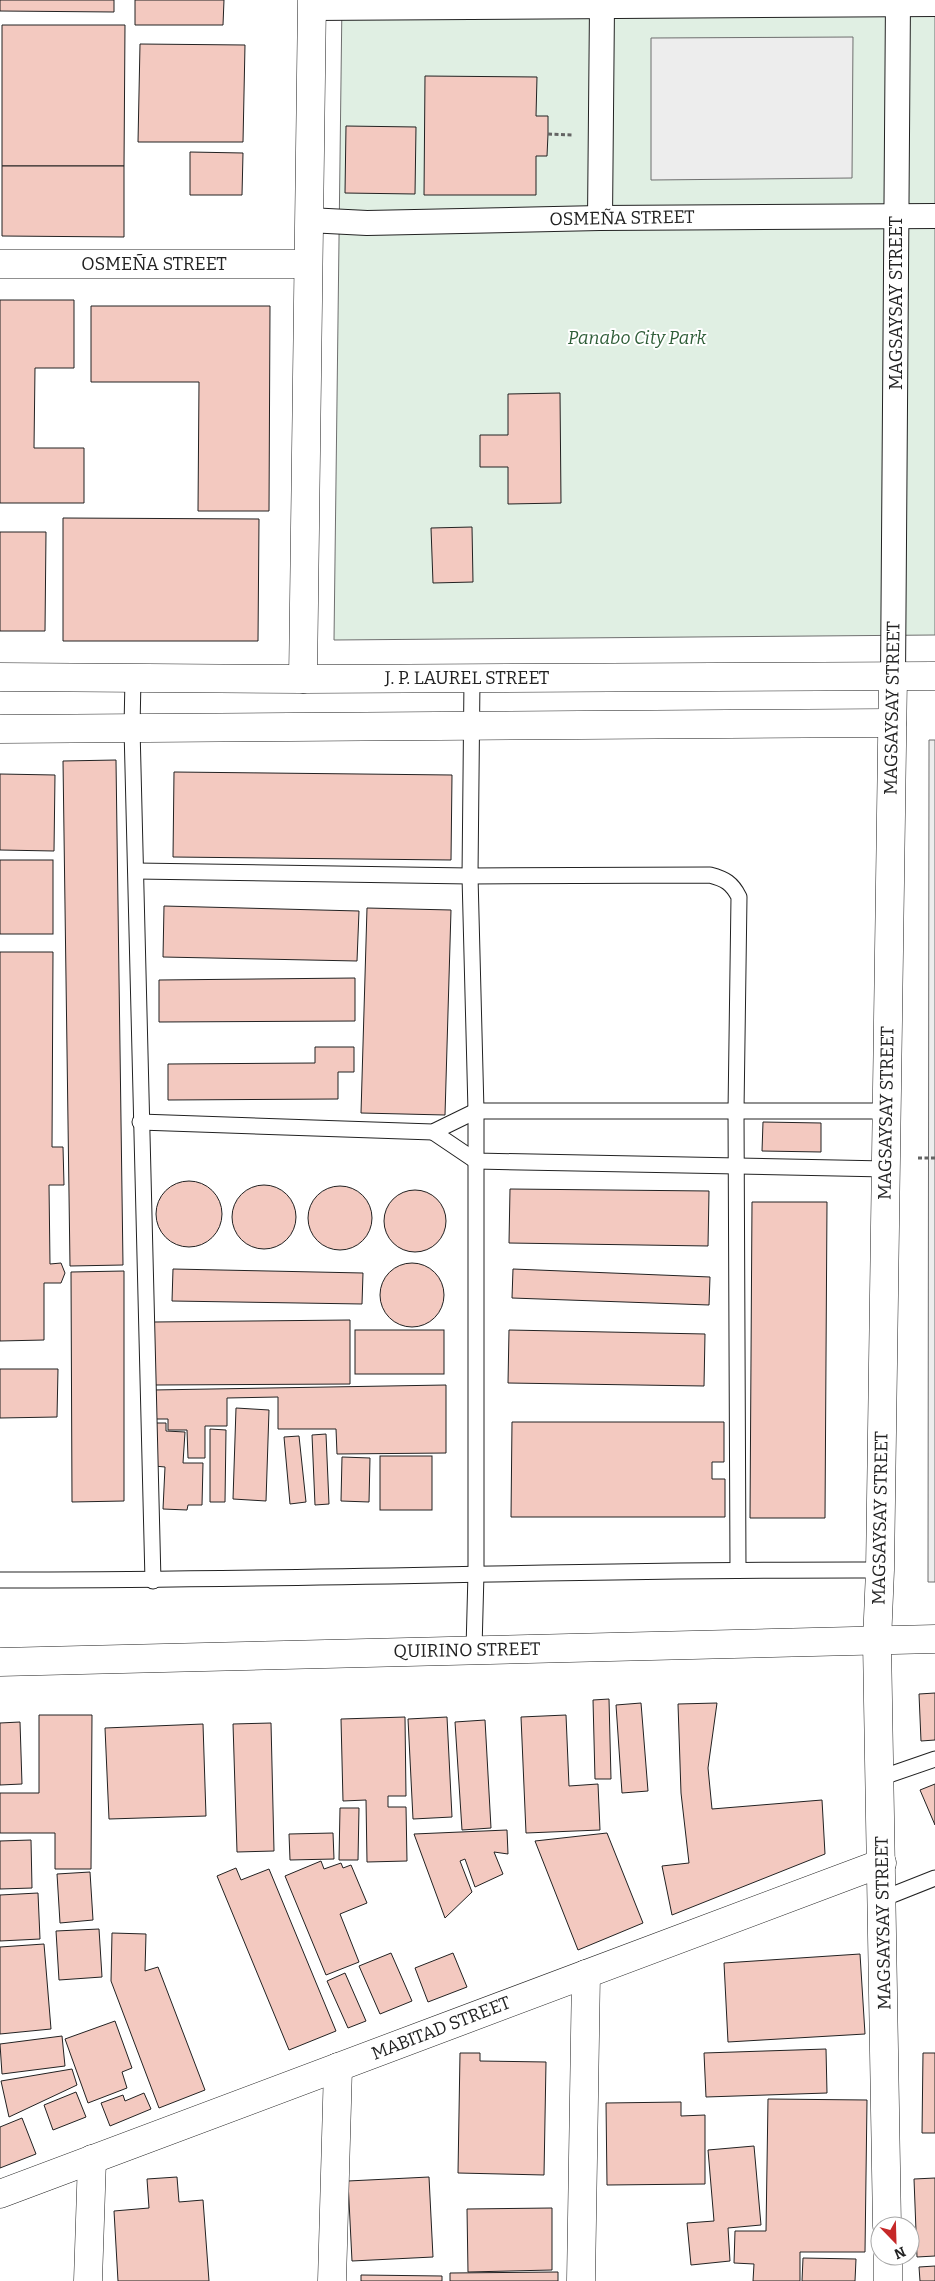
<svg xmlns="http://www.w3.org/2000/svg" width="935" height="2281" font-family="Bitter,serif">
	<rect width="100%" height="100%" fill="#fff"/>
	<polygon fill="#e0efe3" stroke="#6f6f6f" points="342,0 935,0 935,635 334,640"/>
	<g fill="#ededed" stroke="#6f6f6f">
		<polygon points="853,37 852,178 651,180 651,38"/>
		<polygon points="929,740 935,740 935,1582 928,1582"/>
	</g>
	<g fill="#f3c9c0" stroke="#222">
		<polygon points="0,0 114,0 114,12 0,11"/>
		<polygon points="135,0 224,0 223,25 135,25"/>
		<polygon points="2,25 125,25 124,166 2,166"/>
		<polygon points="140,44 245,45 243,142 138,142"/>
		<polygon points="425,76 537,77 536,116 548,116 548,134 547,156 536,156 536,195 424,195"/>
		<polygon points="346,126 416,127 415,194 345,193"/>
		<polygon points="190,152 243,153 242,195 190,195"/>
		<polygon points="2,166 124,166 124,237 2,236"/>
		<polygon points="0,300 74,300 74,368 35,368 34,448 84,448 84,503 0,503"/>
		<polygon points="91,306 270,306 269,511 198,511 199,382 91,382"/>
		<polygon points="560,393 561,503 508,504 508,467 480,467 480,435 508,435 508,394"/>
		<polygon points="63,518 259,519 258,641 63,641"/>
		<polygon points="472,527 473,582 433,583 431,528"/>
		<polygon points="0,532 46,532 45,631 0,631"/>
		<polygon points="116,760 123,1265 70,1266 63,761"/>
		<polygon points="174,772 452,775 451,860 173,857"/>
		<polygon points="0,774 55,775 54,851 0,850"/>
		<rect x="0" y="860" width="53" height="74"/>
		<polygon points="164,906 359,911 357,961 163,957"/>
		<polygon points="367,908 451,910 445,1115 361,1113"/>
		<polygon points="0,952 53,952 52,1147 63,1147 64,1185 49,1185 50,1264 61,1263 65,1273 61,1283 44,1283 44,1340 0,1341"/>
		<polygon points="355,978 355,1021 159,1022 159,980"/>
		<polygon points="315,1047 354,1047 354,1072 338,1072 338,1099 168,1100 168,1064 315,1063"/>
		<polygon points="763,1122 821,1123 821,1152 762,1151"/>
		<circle cx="189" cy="1214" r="33"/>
		<circle cx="264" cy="1217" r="32"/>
		<circle cx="340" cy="1218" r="32"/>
		<polygon points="510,1189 709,1191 708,1246 509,1243"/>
		<circle cx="415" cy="1221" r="31"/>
		<polygon points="752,1202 827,1202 825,1518 750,1518"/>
		<circle cx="412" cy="1295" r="32"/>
		<polygon points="173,1269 363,1273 362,1304 172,1301"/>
		<polygon points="513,1269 710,1277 709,1305 512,1298"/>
		<polygon points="124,1271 124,1501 72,1502 71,1272"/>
		<polygon points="350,1320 350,1384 155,1385 154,1322"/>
		<rect x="355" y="1330" width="89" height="44"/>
		<polygon points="509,1330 705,1334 704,1386 508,1383"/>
		<polygon points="0,1369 58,1369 57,1417 0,1418"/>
		<polygon points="446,1385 446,1453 337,1454 336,1429 278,1429 278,1397 227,1398 227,1426 205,1426 205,1458 188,1458 187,1430 168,1430 168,1419 153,1419 153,1390"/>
		<polygon points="236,1408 269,1410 266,1501 233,1499"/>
		<polygon points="512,1422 724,1422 724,1462 712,1462 712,1479 725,1479 725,1517 511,1517"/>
		<polygon points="156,1423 166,1423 166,1431 185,1432 183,1463 203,1463 202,1505 188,1505 187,1510 163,1509 165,1467 154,1466"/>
		<polygon points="210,1429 226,1430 225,1502 210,1502"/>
		<polygon points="326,1434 329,1504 315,1505 312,1435"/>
		<polygon points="299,1436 306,1502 290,1504 284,1437"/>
		<rect x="380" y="1456" width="52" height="54"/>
		<polygon points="342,1457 370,1458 369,1502 341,1501"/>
		<polygon points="935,1693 935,1740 921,1741 919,1694"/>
		<polygon points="609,1699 611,1779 595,1779 593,1700"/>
		<polygon points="641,1703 648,1791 622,1793 616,1705"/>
		<polygon points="717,1703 708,1768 712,1809 822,1800 825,1854 672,1915 662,1866 689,1863 681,1793 678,1704"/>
		<polygon points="39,1715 92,1715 91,1869 55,1869 55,1833 0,1833 0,1793 39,1793"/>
		<polygon points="566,1715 569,1786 598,1784 600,1830 526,1833 521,1717"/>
		<polygon points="405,1717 406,1796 388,1796 388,1807 406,1807 407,1861 367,1862 366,1800 343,1801 341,1719"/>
		<polygon points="447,1717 452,1817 413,1819 408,1719"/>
		<polygon points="485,1720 491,1828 462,1830 455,1722"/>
		<polygon points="20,1722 22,1784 0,1785 0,1723"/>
		<polygon points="271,1723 274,1851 237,1852 233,1724"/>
		<polygon points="203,1724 206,1816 109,1819 105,1728"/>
		<polygon points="935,1784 935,1825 920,1790"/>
		<polygon points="340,1808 359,1808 358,1860 339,1860"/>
		<polygon points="507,1830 508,1854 494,1852 503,1874 475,1887 465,1859 460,1861 472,1892 445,1918 414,1834"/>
		<polygon points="333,1833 334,1859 290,1860 289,1834"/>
		<polygon points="607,1833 643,1923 578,1950 535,1841"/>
		<polygon points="31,1840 32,1888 0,1889 0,1841"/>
		<polygon points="321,1861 324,1869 341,1863 343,1868 351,1865 367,1903 340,1914 359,1962 326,1975 285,1876"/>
		<polygon points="236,1868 241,1880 269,1869 336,2031 289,2050 217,1876"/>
		<polygon points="90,1872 93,1920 60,1923 57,1874"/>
		<polygon points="38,1893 40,1939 0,1941 0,1895"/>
		<polygon points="99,1929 102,1977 59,1980 56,1931"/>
		<polygon points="112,1933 146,1934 145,1971 158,1967 205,2090 159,2108 111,1981"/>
		<polygon points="44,1944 51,2029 0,2034 0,1947"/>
		<polygon points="391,1953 412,2001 380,2014 359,1966"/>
		<polygon points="453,1953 467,1987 428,2002 415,1968"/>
		<polygon points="860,1954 865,2034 728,2042 724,1963"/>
		<polygon points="345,1973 366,2021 348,2028 327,1981"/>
		<polygon points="115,2021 132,2068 122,2072 127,2088 88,2103 65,2039"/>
		<polygon points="62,2036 65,2066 2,2074 0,2044"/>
		<polygon points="826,2049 827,2093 706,2097 704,2053"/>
		<polygon points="460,2053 480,2053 480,2061 546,2062 544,2175 458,2173"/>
		<polygon points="923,2053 935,2053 935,2133 922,2133"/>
		<polygon points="72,2069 77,2085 9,2117 1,2081"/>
		<polygon points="76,2092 86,2117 53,2130 44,2105"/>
		<polygon points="144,2093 151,2109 110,2126 101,2103 123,2095 125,2101"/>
		<polygon points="768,2099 867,2100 865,2252 800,2252 800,2281 753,2281 754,2264 734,2263 735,2231 766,2231"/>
		<polygon points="681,2102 681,2116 705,2115 705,2184 607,2185 606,2103"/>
		<polygon points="22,2118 36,2154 0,2168 0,2127"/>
		<polygon points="754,2146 761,2225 728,2228 730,2261 691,2265 687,2223 714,2221 708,2150"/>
		<polygon points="177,2177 179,2202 203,2200 209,2281 118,2281 114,2211 149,2208 147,2179"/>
		<polygon points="429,2177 433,2257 352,2261 348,2181"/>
		<polygon points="935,2178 935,2256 917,2257 914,2179"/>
		<polygon points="552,2208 552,2270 468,2272 467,2209"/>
		<polygon points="803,2258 856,2259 855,2281 802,2281"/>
		<polygon points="935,2266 935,2281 920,2281 919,2267"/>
		<polygon points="558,2272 558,2281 450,2281 450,2273"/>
		<polygon points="361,2275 442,2276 442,2281 361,2281"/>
	</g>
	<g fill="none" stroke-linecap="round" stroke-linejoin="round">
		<g stroke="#222" stroke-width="17">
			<g id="service">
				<polyline points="133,678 132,728 153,1581"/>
				<polyline points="472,679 470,876 476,1111 476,1573 474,1649"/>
				<path d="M136,871L470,876L710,875C725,879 732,883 739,897L736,1111L738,1569"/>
				<polyline points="140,1122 433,1132 476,1111 886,1111"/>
				<polyline points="433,1132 476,1161 886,1169"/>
				<path d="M0,1580C293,1581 586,1569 880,1570"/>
				<polyline points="880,1778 935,1759"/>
				<polyline points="882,1899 935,1878"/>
			</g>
		</g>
		<g stroke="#222" stroke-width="26">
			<g id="pedestrian">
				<polyline points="312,8 935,4"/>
				<polyline points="600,218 602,6"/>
				<polyline points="308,220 367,223 600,218 935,216"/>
				<polyline points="893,677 898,0"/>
			</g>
		</g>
		<g stroke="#222" stroke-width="29">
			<g id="minor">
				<polyline points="0,264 308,264"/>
				<polyline points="0,677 303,679 935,676"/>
				<polyline points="303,679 312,0"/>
				<polyline points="0,729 892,723"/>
				<polyline points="0,2194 882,1863"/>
				<polyline points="887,2226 877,1642 880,1570 893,677"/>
				<polyline points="888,2256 888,2281"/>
				<polyline points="88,2281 92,2159"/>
				<polyline points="332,2281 338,2067"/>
				<polyline points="581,2281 586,1974"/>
			</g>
		</g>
		<g stroke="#222" stroke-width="29">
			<polyline id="tertiary" points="0,1662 935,1639"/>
		</g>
		<g stroke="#646464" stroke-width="3" stroke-dasharray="4 2.5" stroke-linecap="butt">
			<polyline points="548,134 572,135"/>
			<polyline points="918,1158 935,1158"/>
		</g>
		<use href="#service" stroke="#fff" stroke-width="15"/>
		<use href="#pedestrian" stroke="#fff" stroke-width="24"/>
		<use href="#minor" stroke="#fff" stroke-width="28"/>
		<use href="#tertiary" stroke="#fff" stroke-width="28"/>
	</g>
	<g text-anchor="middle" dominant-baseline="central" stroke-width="4" stroke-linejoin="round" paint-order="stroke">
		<g font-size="18" fill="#222" stroke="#fff">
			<text transform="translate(622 218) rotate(-1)">OSMEÑA STREET</text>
			<text x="154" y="264">OSMEÑA STREET</text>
			<text transform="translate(896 303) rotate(-90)">MAGSAYSAY STREET</text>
			<text x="467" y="678">J. P. LAUREL STREET</text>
			<text transform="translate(892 708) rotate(-89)">MAGSAYSAY STREET</text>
			<text transform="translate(886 1113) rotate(-89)">MAGSAYSAY STREET</text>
			<text transform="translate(880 1518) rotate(-89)">MAGSAYSAY STREET</text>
			<text transform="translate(467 1650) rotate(-1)">QUIRINO STREET</text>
			<text transform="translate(883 1923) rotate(-91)">MAGSAYSAY STREET</text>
			<text transform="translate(441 2028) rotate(-21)">MABITAD STREET</text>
		</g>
		<g font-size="18" font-style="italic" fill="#2f5e38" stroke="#fff">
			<text x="637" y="338">Panabo City Park</text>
		</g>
	</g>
	<g transform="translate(895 2241) rotate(157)"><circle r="24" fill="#ffffff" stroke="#a7a7a7"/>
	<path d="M0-4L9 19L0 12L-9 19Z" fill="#c62828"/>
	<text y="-8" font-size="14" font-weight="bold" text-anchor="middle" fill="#222222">N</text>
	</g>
</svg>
